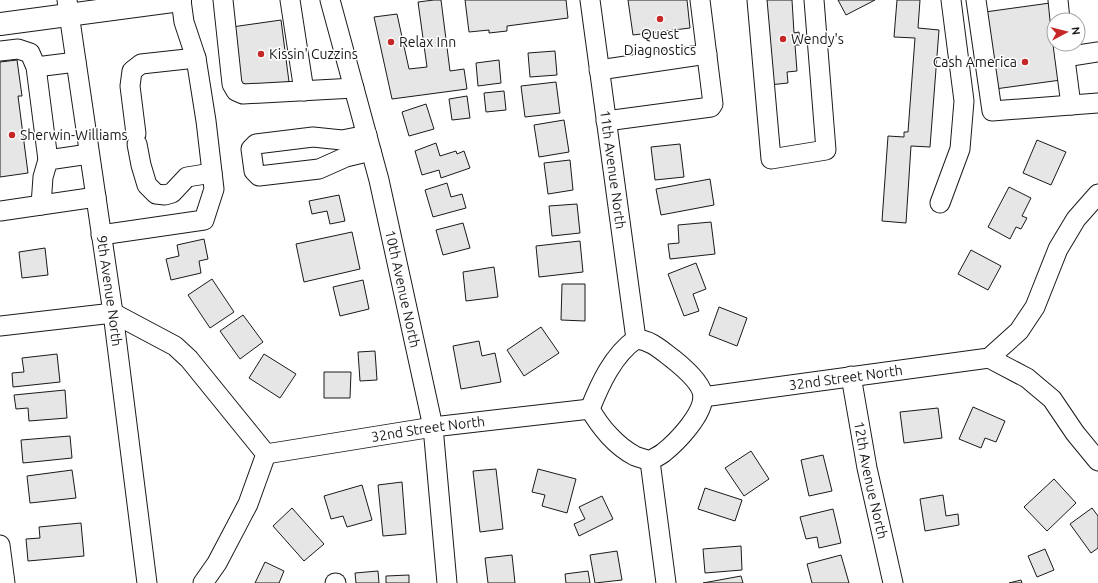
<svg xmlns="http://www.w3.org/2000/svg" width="1098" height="583" font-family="Ubuntu,sans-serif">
	<rect width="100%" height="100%" fill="#fff"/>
	<g fill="#e6e6e6" stroke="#1a1a1a">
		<polygon points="434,0 441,0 450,71 464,69 467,89 392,99 374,17 397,14 409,69 427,67 418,2"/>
		<polygon points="465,0 566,0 568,18 507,26 507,31 489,33 489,30 469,32"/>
		<polygon points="628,0 687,0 690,28 633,35"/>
		<polygon points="764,0 792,0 794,33 799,32 800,45 795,45 797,71 787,72 788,83 769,85"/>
		<polygon points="838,0 875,0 846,15"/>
		<polygon points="897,0 920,0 918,28 939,30 930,147 911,146 906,223 882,221 888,136 904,137 904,132 908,132 915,38 894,37"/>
		<polygon points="1050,3 1054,30 1054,44 1061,80 995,89 985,12"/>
		<polygon points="281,20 289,82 241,88 232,27"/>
		<polygon points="555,51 557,75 530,77 528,53"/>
		<polygon points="17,60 22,96 18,96 28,173 0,177 0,62"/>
		<polygon points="499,60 501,83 478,86 476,63"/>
		<polygon points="556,82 560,113 525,117 521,86"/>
		<polygon points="504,91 506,110 486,112 484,93"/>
		<polygon points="467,96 470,118 452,120 449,99"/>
		<polygon points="426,104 434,129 409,136 402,112"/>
		<polygon points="564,120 569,152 539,157 534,125"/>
		<polygon points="1037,140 1066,152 1051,185 1023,173"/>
		<polygon points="436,143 440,156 456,151 457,154 464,151 470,168 441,178 439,170 422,175 415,151"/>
		<polygon points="680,144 684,177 655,180 651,147"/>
		<polygon points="570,160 573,190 548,194 544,163"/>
		<polygon points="710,179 714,205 661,215 656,189"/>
		<polygon points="447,183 451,197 462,194 466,208 433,217 425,190"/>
		<polygon points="1009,187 1031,198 1022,216 1027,218 1021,229 1016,227 1010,239 988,227"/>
		<polygon points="339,195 345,221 330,224 327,211 312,214 309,201"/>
		<polygon points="577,204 580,233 552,236 549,206"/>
		<polygon points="711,222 715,254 670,259 668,244 679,243 678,225"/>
		<polygon points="463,223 470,248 443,255 436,230"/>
		<polygon points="352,232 360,269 304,282 296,244"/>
		<polygon points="204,239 208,259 199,261 201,273 171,280 166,259 179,256 177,245"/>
		<polygon points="580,241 583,272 539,277 536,246"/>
		<polygon points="45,248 48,275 22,278 19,252"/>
		<polygon points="971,250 1001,266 988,290 958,274"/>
		<polygon points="696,263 706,289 693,294 699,311 684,316 668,274"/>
		<polygon points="494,267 498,297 466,301 463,272"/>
		<polygon points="212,279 234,312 210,328 188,295"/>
		<polygon points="363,280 369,309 340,316 333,287"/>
		<polygon points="562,284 585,284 585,321 561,320"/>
		<polygon points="719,307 747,318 737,346 709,335"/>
		<polygon points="243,315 263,342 240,359 220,331"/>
		<polygon points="541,327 559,353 524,376 507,350"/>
		<polygon points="479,341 482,356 495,353 501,382 461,389 453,346"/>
		<polygon points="375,351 377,380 360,381 358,352"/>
		<polygon points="57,354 60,382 13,387 12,373 24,372 22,358"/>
		<polygon points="264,354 296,374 280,398 249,378"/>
		<polygon points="324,372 351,372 350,398 324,398"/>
		<polygon points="65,390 67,418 29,421 28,408 16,409 14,395"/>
		<polygon points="973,407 1005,421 996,442 985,438 981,448 959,439"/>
		<polygon points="938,408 942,438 904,443 900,412"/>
		<polygon points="70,436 72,458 23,463 21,440"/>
		<polygon points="751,451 769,479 744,496 725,468"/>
		<polygon points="823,455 832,491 809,496 801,460"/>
		<polygon points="496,469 503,529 480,532 473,471"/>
		<polygon points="538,469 576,479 567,513 542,506 545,495 532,492"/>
		<polygon points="72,470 76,498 30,503 27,476"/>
		<polygon points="1054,479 1076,503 1047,531 1024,507"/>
		<polygon points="402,482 406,534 383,536 378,485"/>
		<polygon points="362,485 372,520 347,527 343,516 331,519 324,496"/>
		<polygon points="705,488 742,500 735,521 698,509"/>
		<polygon points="943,495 946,516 958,514 959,525 925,531 920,499"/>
		<polygon points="602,496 613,519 579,536 574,524 585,519 579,507"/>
		<polygon points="292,508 324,544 304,561 273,526"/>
		<polygon points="1092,508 1098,516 1098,548 1091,553 1070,524"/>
		<polygon points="833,509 841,543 819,548 817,537 806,539 800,517"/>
		<polygon points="81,523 84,556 28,561 26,539 40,538 39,527"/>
		<polygon points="741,546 742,570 705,573 703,549"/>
		<polygon points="1045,549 1054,570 1037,577 1028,556"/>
		<polygon points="617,551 622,580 595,583 590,555"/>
		<polygon points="512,555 515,583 488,583 485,558"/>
		<polygon points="841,555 849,583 812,583 807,564"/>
		<polygon points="265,562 284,571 279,583 255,583"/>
		<polygon points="378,571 379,583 356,583 355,573"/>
		<polygon points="588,571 590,583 566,583 565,574"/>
		<polygon points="409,575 409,583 386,583 386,576"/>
		<polygon points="741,576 743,583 703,583"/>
		<polygon points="1021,580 1022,583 1009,583"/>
	</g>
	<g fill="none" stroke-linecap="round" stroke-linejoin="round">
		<g stroke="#1a1a1a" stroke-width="21">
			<g id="minor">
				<path id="s1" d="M67,0L113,313L147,583"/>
				<polyline points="223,0 232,84 236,91 243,94 354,88"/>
				<polyline points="290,0 304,91"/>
				<path id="s2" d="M330,0L379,180L433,427L447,583"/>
				<path id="s3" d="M590,0L636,339"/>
				<polyline points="757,0 771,159 826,150 814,0"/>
				<polyline points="976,0 992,111 1098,103"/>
				<polyline points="1058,0 1060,20"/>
				<polyline points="1063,44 1071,105"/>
				<polyline points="0,51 18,49 30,53 36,67 48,160"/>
				<polyline points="1065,57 1098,52"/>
				<polyline points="36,67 76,62"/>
				<polyline points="599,70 707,54"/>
				<polyline points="606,121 711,107 713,104 700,0"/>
				<polyline points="136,134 130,86 132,71 141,64 196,58"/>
				<polyline points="367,135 342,140 313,137 256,144 251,149 254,171 259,176 319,169 346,157 371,151"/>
				<polyline points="137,144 141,165 147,185 156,194 165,195 172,193 187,177 212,173"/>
				<polyline points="940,203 960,149 964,101 951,0"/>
				<polyline points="41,205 43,177 48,160 89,154"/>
				<polyline points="0,211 96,197"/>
				<polyline points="101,235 204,220 214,189 206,121 196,58 184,22 181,0"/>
				<polyline points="0,326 113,313 175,346 189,359 266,454 248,504 217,563 203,583"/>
				<path d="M636,339C651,340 661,350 673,359C683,367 702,383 703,396C703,415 677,442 663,453C659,456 654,458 650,461C645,459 640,458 635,456C616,446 600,427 590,409C600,384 613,355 636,339Z"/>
				<polyline points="989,358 1027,378 1052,399 1075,433 1098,461"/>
				<path id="s4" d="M851,376L867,468L893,583"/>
				<path id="s5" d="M703,397L989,358L1019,331L1035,307L1058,249L1076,219L1098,194"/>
				<path id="s6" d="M266,454L433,427L590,409"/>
				<polyline points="650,461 666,583"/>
				<polyline points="0,545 5,583"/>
				<polyline points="335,583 336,583"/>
			</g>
		</g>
		<g stroke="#1a1a1a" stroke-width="24">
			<polyline id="highway" points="0,24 180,0"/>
		</g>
		<use href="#minor" stroke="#fff" stroke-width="19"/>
		<use href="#highway" stroke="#fff" stroke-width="22"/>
	</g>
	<g fill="#c62828" stroke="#fff" stroke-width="1.5">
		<circle cx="660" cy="19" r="4"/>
		<circle cx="783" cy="39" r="4"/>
		<circle cx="391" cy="42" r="4"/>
		<circle cx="261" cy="54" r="4"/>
		<circle cx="1025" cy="62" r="4"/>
		<circle cx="12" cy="135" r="4"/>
	</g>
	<g text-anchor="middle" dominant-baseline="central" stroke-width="3" stroke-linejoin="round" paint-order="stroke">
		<g font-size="14" fill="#1a1a1a" stroke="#fff" text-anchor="start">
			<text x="660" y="34" text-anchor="middle">Quest<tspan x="660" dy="16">Diagnostics</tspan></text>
			<text x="791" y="39">Wendy's</text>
			<text x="399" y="42">Relax Inn</text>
			<text x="269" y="54">Kissin' Cuzzins</text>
			<text x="1017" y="62" text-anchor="end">Cash America</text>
			<text x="20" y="135">Sherwin-Williams</text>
		</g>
		<g font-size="14" fill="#1a1a1a" stroke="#fff">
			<text stroke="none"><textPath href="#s3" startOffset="171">11th Avenue North</textPath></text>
			<text stroke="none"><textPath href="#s2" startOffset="298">10th Avenue North</textPath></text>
			<text stroke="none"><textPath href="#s1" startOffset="294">9th Avenue North</textPath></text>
			<text stroke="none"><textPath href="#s5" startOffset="144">32nd Street North</textPath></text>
			<text stroke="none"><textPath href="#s6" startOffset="164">32nd Street North</textPath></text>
			<text stroke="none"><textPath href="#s4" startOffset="106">12th Avenue North</textPath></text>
		</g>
	</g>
	<g transform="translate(1066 32) rotate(83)"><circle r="19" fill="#ffffff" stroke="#a3a3a3"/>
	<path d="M0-3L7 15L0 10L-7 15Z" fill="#c62828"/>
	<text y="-6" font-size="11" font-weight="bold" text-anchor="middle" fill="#1a1a1a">N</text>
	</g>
</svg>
